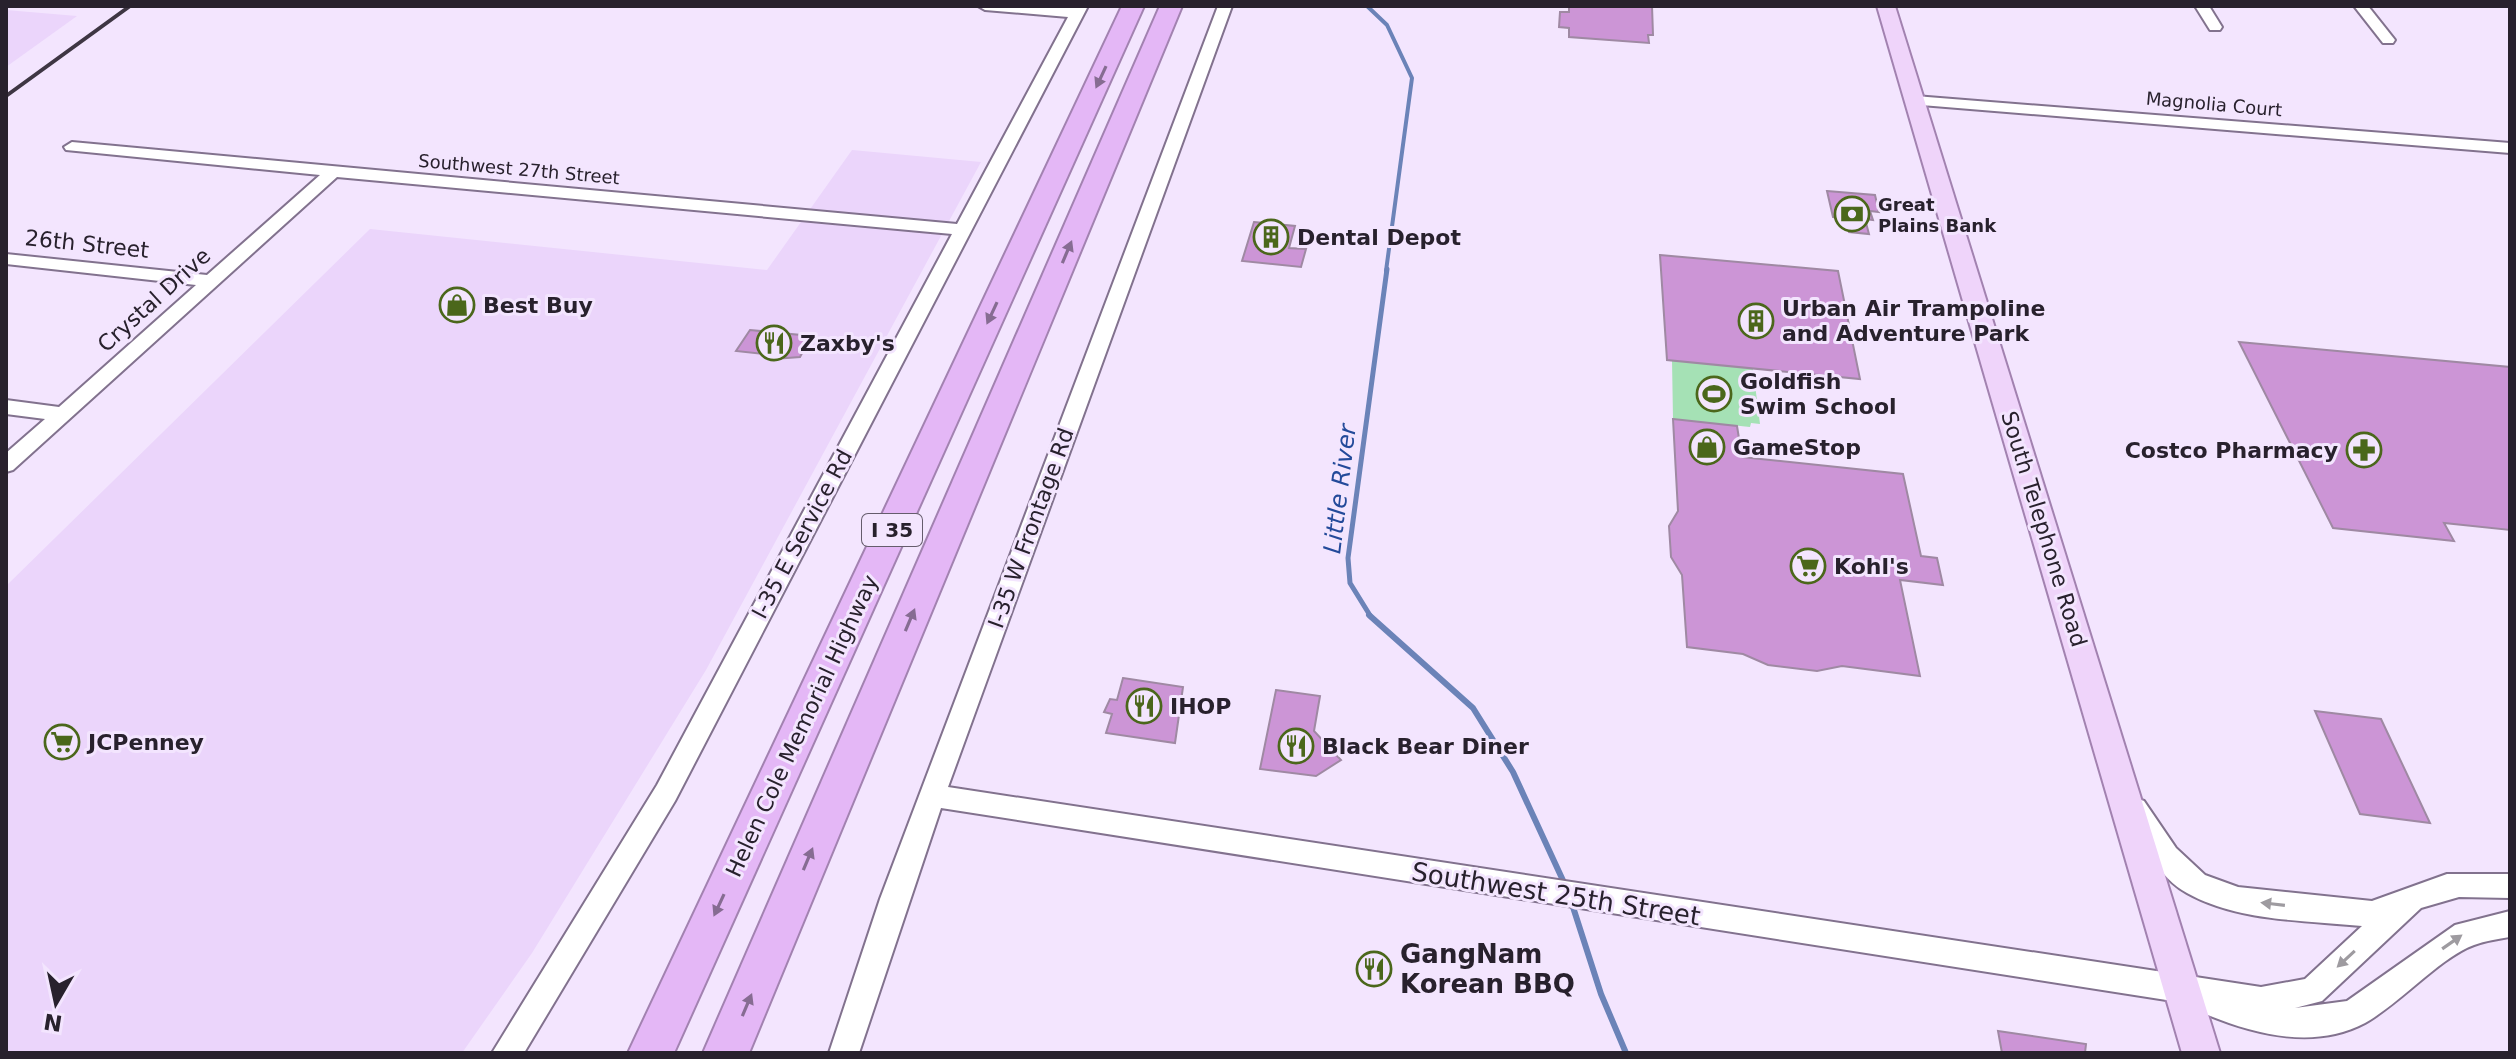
<svg xmlns="http://www.w3.org/2000/svg" width="2516" height="1059" font-family="'DejaVu Sans',sans-serif">
	<rect width="100%" height="100%" fill="#f3e5fe"/>
	<g fill="#ebd5fb">
		<polygon points="6,10 77,16 6,67"/>
		<polygon points="852,150 981,162 706,670 532,953 462,1053 6,1053 6,586 370,229 767,270"/>
	</g>
	<polygon fill="#a5e1b5" points="1672,360 1753,369 1760,424 1751,423 1750,427 1673,419"/>
	<g fill="none" stroke-linecap="round" stroke-linejoin="round">
		<polyline stroke="#6b83b8" stroke-width="4" points="1367,6 1387,25 1412,78 1386,271"/>
		<polyline stroke="#6b83b8" stroke-width="5" points="1371,617 1350,583 1348,558 1387,269"/>
		<g stroke="#6b83b8" stroke-width="6">
			<polyline points="1369,615 1473,708 1513,772 1566,887"/>
			<polyline points="1572,904 1601,994 1626,1053"/>
		</g>
	</g>
	<g fill="#cc95d6" stroke="#9f89a3" stroke-width="2">
		<polygon points="1569,6 1652,6 1653,35 1648,35 1649,43 1569,37 1569,28 1559,27 1560,12 1569,12"/>
		<polygon points="1827,191 1875,195 1879,212 1870,211 1873,220 1865,219 1869,234 1849,232 1845,218 1833,217"/>
		<polygon points="1254,222 1295,226 1289,248 1306,249 1301,267 1242,261"/>
		<polygon points="1660,255 1838,271 1860,379 1667,360"/>
		<polygon points="750,330 801,335 801,339 809,340 800,357 774,359 773,355 736,351"/>
		<polygon points="2239,342 2510,367 2510,530 2444,523 2454,541 2333,528"/>
		<polygon points="1673,419 1737,426 1742,457 1903,474 1921,556 1937,558 1943,585 1900,580 1920,676 1842,666 1817,671 1768,665 1743,654 1687,647 1682,575 1671,557 1669,526 1678,511"/>
		<polygon points="1123,678 1183,687 1175,743 1106,733 1112,714 1104,712 1110,699 1117,700"/>
		<polygon points="1276,690 1320,696 1314,731 1341,760 1316,776 1260,769"/>
		<polygon points="2315,711 2381,719 2430,823 2360,814"/>
		<polygon points="1998,1031 2086,1044 2085,1053 2002,1053"/>
	</g>
	<g fill="none" stroke-linecap="round" stroke-linejoin="round">
		<g stroke="#82728e" stroke-width="4">
			<g id="minor">
				<polygon points="978,6 1088,6 675,801 524,1053 492,1053 657,785 952,234 337,177 13,470 6,472 6,453 45,419 6,414 6,400 59,407 196,285 6,264 6,254 207,275 320,175 66,150 64,147 72,142 957,224 1068,17 985,10"/>
				<path d="M1218,6H1232L948,787L2261,987L2305,979L2362,926C2305,920 2239,922 2187,893C2160,879 2142,842 2126,817L2122,809L2126,801L2135,798L2144,801L2176,848L2205,875L2238,887L2372,901L2447,874H2510V898L2459,897L2421,908L2322,1001L2295,1008L2347,1001L2455,925L2510,911V937C2498,939 2485,941 2474,945C2442,956 2398,1005 2365,1023C2311,1052 2245,1032 2194,1009L2192,1004L941,808L859,1053H829L880,899Z"/>
				<polygon points="2195,6 2209,6 2222,27 2220,30 2210,30"/>
				<polygon points="2354,6 2368,6 2395,40 2393,43 2383,43"/>
				<polygon points="1915,96 2510,143 2510,153 1909,104 1909,98"/>
			</g>
		</g>
		<g stroke="#a282b0" stroke-width="4">
			<polygon id="major" points="1877,6 1895,6 2220,1053 2182,1053"/>
		</g>
		<g stroke="#a282b0" stroke-width="4">
			<g id="highway">
				<polygon points="1122,6 1144,6 674,1053 628,1053"/>
				<polygon points="1160,6 1182,6 749,1053 703,1053"/>
			</g>
		</g>
		<use href="#minor" fill="#fff" fill-rule="evenodd"/>
		<use href="#major" fill="#efd4fa" fill-rule="evenodd"/>
		<use href="#highway" fill="#e4b7f6" fill-rule="evenodd"/>
		<polyline stroke="#3e3643" stroke-width="4" points="6,96 130,6"/>
	</g>
	<defs><path id="oneway-solid" d="M-6-.8H1V-3.2L6.5 0L1 3.2V.8H-6Z" transform="scale(2)"/></defs>
	<g fill="#866c92">
		<use href="#oneway-solid" transform="translate(1101 77) rotate(115)"/>
		<use href="#oneway-solid" transform="translate(1067 252) rotate(-67)"/>
		<use href="#oneway-solid" transform="translate(992 313) rotate(115)"/>
		<use href="#oneway-solid" transform="translate(910 620) rotate(-67)"/>
		<use href="#oneway-solid" transform="translate(808 859) rotate(-67)"/>
		<use href="#oneway-solid" transform="translate(719 905) rotate(115)"/>
		<use href="#oneway-solid" transform="translate(747 1005) rotate(-67)"/>
	</g>
	<g fill="#9e9ba0">
		<use href="#oneway-solid" transform="translate(2273 904) rotate(-173)"/>
		<use href="#oneway-solid" transform="translate(2452 942) rotate(-35)"/>
		<use href="#oneway-solid" transform="translate(2346 959) rotate(137)"/>
	</g>
	<defs>
		<g id="bank-ring" transform="scale(1.8)"><circle r="9.5" fill="#f3e5fe" stroke="#4b671b" stroke-width="1.5"/><path d="M-6-4H6V4H-6ZM0-2.3a2.3 2.3 0 1 0 0 4.6a2.3 2.3 0 1 0 0-4.6Z" fill="#4b671b"/></g>
		<g id="building-ring" transform="scale(1.8)"><circle r="9.5" fill="#f3e5fe" stroke="#4b671b" stroke-width="1.5"/><path d="M-4-6H4V6H1V3H-1V6H-4ZM-2.5-4.3h1.7v1.8h-1.7ZM.8-4.3h1.7v1.8H.8ZM-2.5-1h1.7V.8h-1.7ZM.8-1h1.7V.8H.8Z" fill="#4b671b"/></g>
		<g id="shop-ring" transform="scale(1.8)"><circle r="9.5" fill="#f3e5fe" stroke="#4b671b" stroke-width="1.5"/><path d="M-5-2.5h2.3a2.7 3.5 0 0 1 5.4 0H5L5.5 6h-11ZM-1.5-2.5h3a1.5 2.3 0 0 0-3 0Z" fill="#4b671b"/></g>
		<g id="restaurant-ring" transform="scale(1.8)"><circle r="9.5" fill="#f3e5fe" stroke="#4b671b" stroke-width="1.5"/><path d="M-5-6h1v4h1v-4h1v4h1v-4h1v5L-1.5 .5V6h-2V.5L-5-1ZM5-6V6H3V1.5H1.5Q1.5-4 5-6Z" fill="#4b671b"/></g>
		<g id="stadium-ring" transform="scale(1.8)"><circle r="9.5" fill="#f3e5fe" stroke="#4b671b" stroke-width="1.5"/><path d="M0-5a6.5 5 0 1 0 0 10a6.5 5 0 1 0 0-10ZM-3.5-1.8h7v3.6h-7Z" fill="#4b671b"/></g>
		<g id="pharmacy-ring" transform="scale(1.8)"><circle r="9.5" fill="#f3e5fe" stroke="#4b671b" stroke-width="1.5"/><path d="M-2-6h4v4h4v4h-4v4h-4v-4h-4v-4h4Z" fill="#4b671b"/></g>
		<g id="supermarket-ring" transform="scale(1.8)"><circle r="9.5" fill="#f3e5fe" stroke="#4b671b" stroke-width="1.5"/><path d="M-6-5.5h2.5l.6 2H6L4.5 2H-2.5L-4.4-4H-6ZM-1.5 3.2a1.3 1.3 0 1 0 .1 0ZM3 3.2a1.3 1.3 0 1 0 .1 0Z" fill="#4b671b"/></g>
	</defs>
	<g fill-rule="evenodd">
		<use href="#bank-ring" x="1852" y="214"/>
		<use href="#building-ring" x="1271" y="237"/>
		<use href="#shop-ring" x="457" y="305"/>
		<use href="#building-ring" x="1756" y="321"/>
		<use href="#restaurant-ring" x="774" y="343"/>
		<use href="#stadium-ring" x="1714" y="394"/>
		<use href="#shop-ring" x="1707" y="447"/>
		<use href="#pharmacy-ring" x="2364" y="450"/>
		<use href="#supermarket-ring" x="1808" y="566"/>
		<use href="#restaurant-ring" x="1144" y="706"/>
		<use href="#supermarket-ring" x="62" y="742"/>
		<use href="#restaurant-ring" x="1296" y="746"/>
		<use href="#restaurant-ring" x="1374" y="969"/>
	</g>
	<g text-anchor="middle" dominant-baseline="central" stroke-width="6" stroke-linejoin="round" paint-order="stroke">
		<g font-size="18" fill="#28212d" stroke="#f3e5fe">
			<text transform="translate(2214 104) rotate(5)">Magnolia Court</text>
			<text transform="translate(519 169) rotate(5)">Southwest 27th Street</text>
		</g>
		<g font-size="18" font-weight="bold" fill="#28212d" stroke="#f3e5fe" text-anchor="start">
			<text x="1878" y="204">Great<tspan x="1878" dy="21">Plains Bank</tspan></text>
		</g>
		<rect fill="#f3e5fe" stroke="#655c6c" stroke-width="2" x="862" y="514" width="60" height="32" rx="6"/>
		<g font-size="20" font-weight="bold" fill="#28212d">
			<text x="892" y="530">I 35</text>
		</g>
		<g font-size="22" font-weight="bold" fill="#28212d" stroke="#f3e5fe" text-anchor="start">
			<text x="1297" y="237">Dental Depot</text>
			<text x="483" y="305">Best Buy</text>
			<text x="1782" y="308">Urban Air Trampoline<tspan x="1782" dy="25">and Adventure Park</tspan></text>
			<text x="800" y="343">Zaxby's</text>
			<text x="1740" y="381">Goldfish<tspan x="1740" dy="25">Swim School</tspan></text>
			<text x="1733" y="447">GameStop</text>
			<text x="2338" y="450" text-anchor="end">Costco Pharmacy</text>
			<text x="1834" y="566">Kohl's</text>
			<text x="1170" y="706">IHOP</text>
			<text x="88" y="742">JCPenney</text>
			<text x="1322" y="746">Black Bear Diner</text>
		</g>
		<g font-size="22" fill="#28212d" stroke="#f3e5fe">
			<text transform="translate(87 244) rotate(6)">26th Street</text>
			<text transform="translate(154 300) rotate(-42)">Crystal Drive</text>
			<text transform="translate(1031 528) rotate(-70)">I-35 W Frontage Rd</text>
			<text transform="translate(2044 529) rotate(73)">South Telephone Road</text>
			<text transform="translate(802 534) rotate(-62)">I-35 E Service Rd</text>
			<text transform="translate(802 726) rotate(-65)">Helen Cole Memorial Highway</text>
		</g>
		<g font-size="24" font-style="italic" fill="#234a9a" stroke="#f3e5fe">
			<text transform="translate(1340 489) rotate(-83)">Little River</text>
		</g>
		<g font-size="26" fill="#28212d" stroke="#f3e5fe">
			<text transform="translate(1556 894) rotate(9)">Southwest 25th Street</text>
		</g>
		<g font-size="26" font-weight="bold" fill="#28212d" stroke="#f3e5fe" text-anchor="start">
			<text x="1400" y="954">GangNam<tspan x="1400" dy="30">Korean BBQ</tspan></text>
		</g>
	</g>
	<rect width="2516" height="1059" fill="none" stroke="#28212d" stroke-width="16"/>
	<g transform="translate(56 1003) rotate(189)" stroke="#f3e5fe" stroke-width="6" paint-order="stroke">
	<path d="M0-6L14 30L0 20L-14 30Z" fill="#28212d"/>
	<text y="-12" font-size="22" font-weight="bold" text-anchor="middle" fill="#28212d">N</text>
	</g>
</svg>
